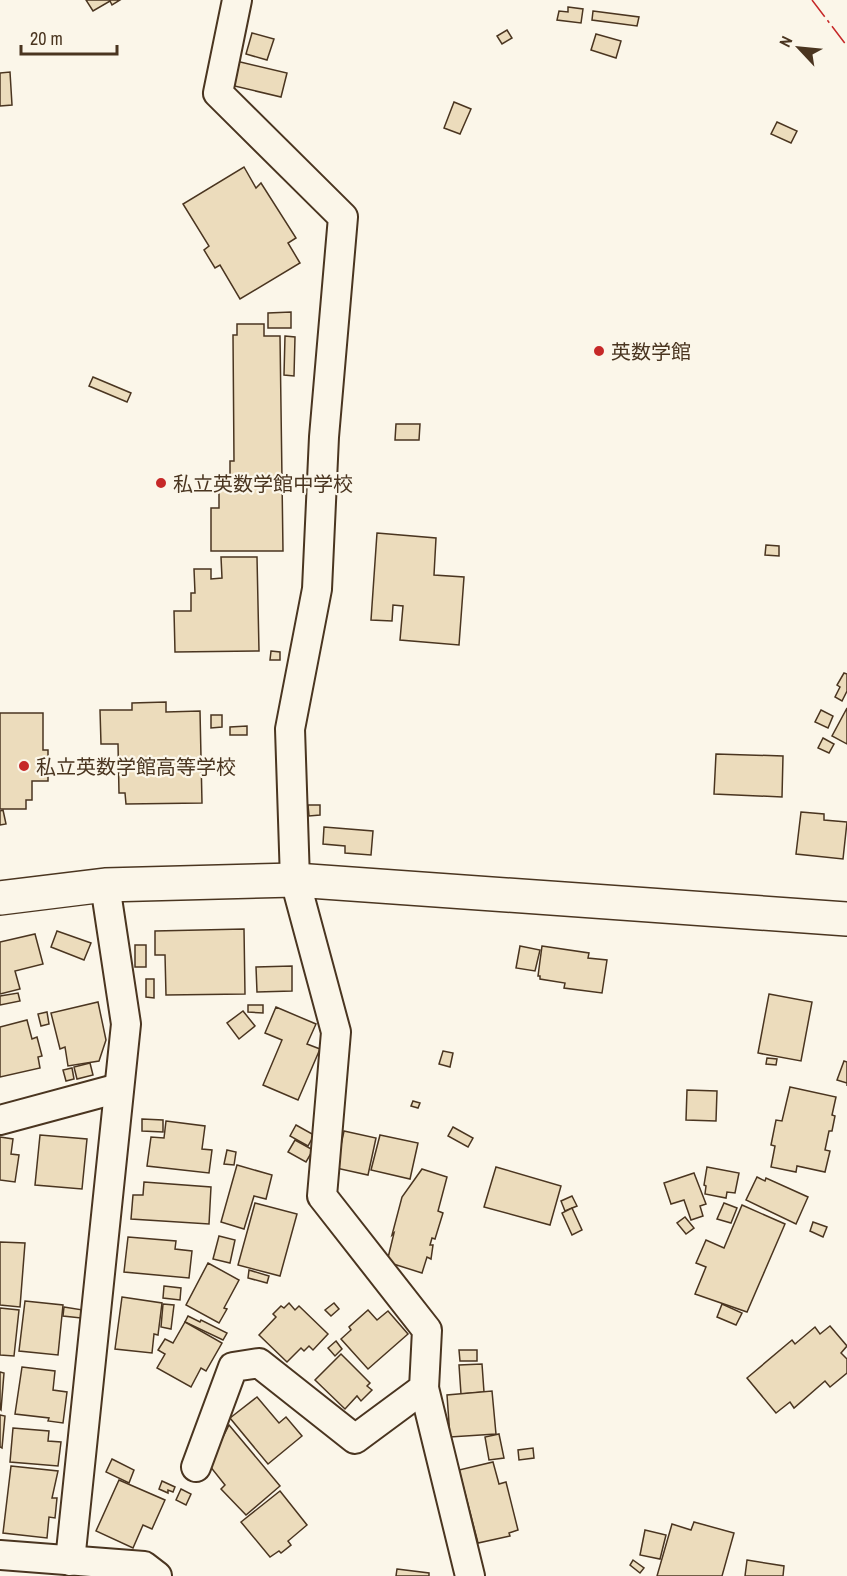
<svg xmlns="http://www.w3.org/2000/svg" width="847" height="1576" font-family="'Archivo Narrow','Noto Sans JP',sans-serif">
	<rect width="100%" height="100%" fill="#fbf6e9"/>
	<g fill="#ecdcbc" stroke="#4a3520" stroke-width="1.5">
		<polygon points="86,0 120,0 112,5 110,1 93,11"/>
		<polygon points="568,7 583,9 581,23 557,20 559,11 568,12"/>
		<polygon points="593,11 639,17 637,26 592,20"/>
		<polygon points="507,30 512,38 502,44 497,36"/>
		<polygon points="252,33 274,39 267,60 246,54"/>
		<polygon points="596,34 621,41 616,58 591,50"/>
		<polygon points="232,60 287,73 281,97 226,84"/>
		<polygon points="10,72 12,105 0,106 0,73"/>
		<polygon points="454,102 471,109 460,134 444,128"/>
		<polygon points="777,122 797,131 791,143 771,134"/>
		<polygon points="244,167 256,188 261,183 296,238 288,243 300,263 240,299 220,265 215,268 204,250 209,246 183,204"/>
		<polygon points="291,312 291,328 268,328 268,313"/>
		<polygon points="237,324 264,324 264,336 280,336 283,551 211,551 211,508 219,508 219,484 230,484 230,461 234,461 233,335 237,335"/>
		<polygon points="285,336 295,337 294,376 284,375"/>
		<polygon points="93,377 131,393 127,402 89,386"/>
		<polygon points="396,424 420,424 419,440 395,440"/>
		<polygon points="377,533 436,538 434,575 464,577 459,645 400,640 403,606 393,605 392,621 371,620"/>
		<polygon points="766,545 779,546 779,556 765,555"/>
		<polygon points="221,557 257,557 259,651 175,652 174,611 191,611 191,593 195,593 194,569 211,569 211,579 222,578"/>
		<polygon points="271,651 280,652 280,660 270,660"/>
		<polygon points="844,673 847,674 847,691 842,701 835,697 840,687 837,685"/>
		<polygon points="166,702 166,712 200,711 202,803 126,804 125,793 119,793 118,744 101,744 100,710 132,710 132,703"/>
		<polygon points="847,708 847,744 832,736"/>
		<polygon points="821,710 833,716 828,728 815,722"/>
		<polygon points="0,713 43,713 43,750 48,750 48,781 32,781 32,800 26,800 26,809 0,809"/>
		<polygon points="211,715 222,715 222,727 211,728"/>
		<polygon points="247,726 247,735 230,735 230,727"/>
		<polygon points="823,738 834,744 829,753 818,748"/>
		<polygon points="716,754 783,756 782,797 714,794"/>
		<polygon points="308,805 320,805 320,815 309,816"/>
		<polygon points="3,810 6,824 0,825 0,811"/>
		<polygon points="801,812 824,814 824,820 847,822 843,859 796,854"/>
		<polygon points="324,827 373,831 371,855 345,853 345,846 323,844"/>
		<polygon points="244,929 245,994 166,995 165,955 155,955 155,931"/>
		<polygon points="57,931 91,943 84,960 51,947"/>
		<polygon points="35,934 43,964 15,971 20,989 0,994 0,942"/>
		<rect x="135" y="945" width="11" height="22"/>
		<polygon points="520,946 540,950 535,971 516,968"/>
		<polygon points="542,946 589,953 588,958 607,960 602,993 564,988 565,983 540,979 540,976 538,976"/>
		<polygon points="292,966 292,991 257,992 256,967"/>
		<polygon points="146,979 154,979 154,998 146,997"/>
		<polygon points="18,993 20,1001 0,1005 0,996"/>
		<polygon points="769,994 812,1002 801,1061 758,1053"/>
		<polygon points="98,1002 106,1040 99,1061 68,1066 65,1047 60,1049 51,1013"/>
		<polygon points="248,1005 263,1005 263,1013 248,1012"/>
		<polygon points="276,1007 316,1024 307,1044 320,1049 298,1100 263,1085 282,1040 265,1033"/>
		<polygon points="243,1011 255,1026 239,1039 227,1023"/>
		<polygon points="47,1012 49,1024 41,1026 38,1014"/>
		<polygon points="27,1020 32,1039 37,1037 42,1056 38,1057 40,1068 0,1077 0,1027"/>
		<polygon points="443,1051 453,1053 450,1067 439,1064"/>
		<polygon points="767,1058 777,1059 776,1065 766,1064"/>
		<polygon points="844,1061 847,1062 847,1086 847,1083 837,1080"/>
		<polygon points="90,1063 93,1075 77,1079 74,1067"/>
		<polygon points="72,1068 74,1079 66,1081 63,1070"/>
		<polygon points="790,1087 836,1097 832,1115 835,1116 832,1131 829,1131 825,1150 830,1151 825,1172 797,1166 796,1172 771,1167 775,1146 771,1145 776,1120 782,1121"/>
		<polygon points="687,1090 717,1091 716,1121 686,1120"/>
		<polygon points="413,1101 420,1103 418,1108 411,1106"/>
		<polygon points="142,1119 163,1120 163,1132 142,1131"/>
		<polygon points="166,1121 205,1126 202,1149 212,1150 209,1173 147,1166 151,1137 164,1138"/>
		<polygon points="296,1125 314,1135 308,1146 290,1136"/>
		<polygon points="453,1127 473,1138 468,1147 448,1136"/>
		<polygon points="344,1131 376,1138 368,1175 336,1168"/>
		<polygon points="40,1135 87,1139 82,1189 35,1185"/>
		<polygon points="380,1135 418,1143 410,1179 371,1170"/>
		<polygon points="0,1137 13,1139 11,1154 19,1155 15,1182 0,1180"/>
		<polygon points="295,1140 313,1150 306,1162 288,1152"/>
		<polygon points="227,1150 236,1152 234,1165 224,1164"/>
		<polygon points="237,1165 272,1175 266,1199 254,1196 244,1229 221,1222"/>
		<polygon points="496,1167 561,1186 550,1225 484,1207"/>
		<polygon points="707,1167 739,1173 735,1193 727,1192 726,1198 705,1194 706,1186 704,1185"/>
		<polygon points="422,1169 447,1177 438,1211 443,1213 435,1239 432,1238 430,1245 433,1245 431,1259 427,1257 422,1273 387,1262 394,1233 392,1235 402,1197"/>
		<polygon points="694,1173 706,1204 700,1206 703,1216 691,1220 684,1200 671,1204 664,1183"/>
		<polygon points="757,1177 765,1181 766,1178 808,1197 796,1224 746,1200"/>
		<polygon points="144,1182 211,1187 209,1224 131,1219 133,1195 143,1195"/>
		<polygon points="572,1196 577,1206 565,1211 561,1201"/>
		<polygon points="255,1203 297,1214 280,1276 238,1265"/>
		<polygon points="724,1203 737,1208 731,1223 717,1219"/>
		<polygon points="742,1205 785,1224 747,1312 695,1294 706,1267 696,1263 706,1240 724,1248"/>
		<polygon points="572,1208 582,1230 572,1235 562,1213"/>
		<polygon points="685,1217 694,1228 686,1234 677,1223"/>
		<polygon points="813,1222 827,1227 823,1237 810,1231"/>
		<polygon points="219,1236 235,1240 230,1263 213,1259"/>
		<polygon points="128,1237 176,1241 175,1249 192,1251 189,1278 124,1272"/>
		<polygon points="0,1242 25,1243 20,1307 0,1305"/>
		<polygon points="208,1263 239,1280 224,1308 227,1309 219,1323 186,1305"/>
		<polygon points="249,1270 269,1276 267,1283 248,1278"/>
		<polygon points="164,1286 181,1288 180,1300 163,1298"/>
		<polygon points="122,1297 162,1303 158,1335 154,1334 152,1353 115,1349"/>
		<polygon points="25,1301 63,1305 58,1355 19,1351"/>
		<polygon points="289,1303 295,1310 299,1306 328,1334 313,1350 309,1346 304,1351 301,1348 287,1362 259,1335 276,1317 273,1314 281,1306 284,1308"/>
		<polygon points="334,1303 339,1309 331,1316 325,1310"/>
		<polygon points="163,1304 174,1305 171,1329 161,1327"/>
		<polygon points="722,1304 742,1313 736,1325 717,1317"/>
		<polygon points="64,1307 83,1310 81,1318 63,1316"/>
		<polygon points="0,1308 19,1310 14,1356 0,1355"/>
		<polygon points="368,1310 377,1320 388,1311 408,1334 368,1369 341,1339 351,1330 349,1327"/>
		<polygon points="188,1316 200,1322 201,1320 227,1333 223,1340 185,1322"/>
		<polygon points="185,1322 222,1343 206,1371 201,1368 191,1387 157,1368 165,1354 158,1350 165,1339 173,1343"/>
		<polygon points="830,1326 847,1346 841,1353 847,1359 847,1373 830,1387 825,1381 794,1408 790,1402 776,1413 747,1378 792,1340 795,1344 815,1327 820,1334"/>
		<polygon points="336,1341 342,1349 335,1356 328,1348"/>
		<polygon points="459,1350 477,1350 477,1361 460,1361"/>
		<polygon points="341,1354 370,1383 367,1386 372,1390 361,1401 357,1396 345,1409 315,1380"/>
		<polygon points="482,1364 484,1392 461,1394 459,1365"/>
		<polygon points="22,1367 55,1371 53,1390 67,1392 63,1423 48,1421 49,1418 15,1414"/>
		<polygon points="0,1372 4,1373 1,1410 0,1409"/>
		<polygon points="492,1391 496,1434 450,1437 447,1395"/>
		<polygon points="257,1397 279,1423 286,1417 302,1436 268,1464 230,1418"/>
		<polygon points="0,1415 5,1416 2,1448 0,1447"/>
		<polygon points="229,1425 280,1486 246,1515 221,1489 225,1485 209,1465"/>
		<polygon points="13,1428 49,1431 48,1441 61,1442 58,1466 10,1462"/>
		<polygon points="499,1434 504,1458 489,1460 485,1437"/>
		<polygon points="533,1448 534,1458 519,1460 518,1450"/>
		<polygon points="112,1459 134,1470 129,1483 106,1472"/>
		<polygon points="493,1462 499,1484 506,1482 518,1530 509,1533 510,1536 478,1543 459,1470"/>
		<polygon points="11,1466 58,1471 52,1498 57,1498 55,1518 49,1517 47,1538 3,1533"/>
		<polygon points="119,1480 165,1500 152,1529 143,1525 133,1548 96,1531"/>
		<polygon points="162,1481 175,1487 173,1492 168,1490 168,1493 159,1489"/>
		<polygon points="181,1489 191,1494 186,1505 176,1500"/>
		<polygon points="280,1491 307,1525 288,1541 291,1545 281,1553 279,1551 270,1557 241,1522"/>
		<polygon points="694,1522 734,1533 722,1576 657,1576 672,1524 691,1530"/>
		<polygon points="645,1530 666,1535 660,1559 640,1555"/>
		<polygon points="633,1560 644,1568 640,1573 630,1565"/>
		<polygon points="747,1560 784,1566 783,1576 745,1576"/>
		<polygon points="397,1569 429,1573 429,1576 396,1576"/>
	</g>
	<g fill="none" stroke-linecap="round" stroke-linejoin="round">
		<g stroke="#4a3520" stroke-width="32">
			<g id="street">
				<polyline points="0,1120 119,1088"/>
				<polyline points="424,1388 470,1576"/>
				<polyline points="196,1467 233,1367 259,1363 355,1439 424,1388 427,1330 322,1196 336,1032 295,880 290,729 317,589 324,437 343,217 218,93 237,0"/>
				<polyline points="0,1555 144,1566 157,1576"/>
				<polyline points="70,1561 126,1024 105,885"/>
			</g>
		</g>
		<g stroke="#4a3520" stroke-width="36">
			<polyline id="secondary" points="0,898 105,885 295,880 847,919"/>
		</g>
		<use href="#street" stroke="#fbf6e9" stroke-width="28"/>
		<use href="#secondary" stroke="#fbf6e9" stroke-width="33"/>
		<polyline stroke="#c62828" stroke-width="1.5" stroke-dasharray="21 4.5 3 4.5" stroke-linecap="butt" points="812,0 847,46"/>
	</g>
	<g fill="#c62828" stroke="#fbf6e9" stroke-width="2">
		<circle cx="599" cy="351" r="6"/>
		<circle cx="161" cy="483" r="6"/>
		<circle cx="24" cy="766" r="6"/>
	</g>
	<g text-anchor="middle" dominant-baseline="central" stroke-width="4.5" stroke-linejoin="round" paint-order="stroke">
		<g font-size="20" fill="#4a3520" stroke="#fbf6e9" text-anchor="start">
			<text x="611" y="351">英数学館</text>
			<text x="173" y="483">私立英数学館中学校</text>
			<text x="36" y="766">私立英数学館高等学校</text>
		</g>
	</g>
	<g transform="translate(799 48) rotate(296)" stroke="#fbf6e9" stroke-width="4.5" paint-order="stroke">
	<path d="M0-4.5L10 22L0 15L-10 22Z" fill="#4a3520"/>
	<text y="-9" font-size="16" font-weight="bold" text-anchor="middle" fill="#4a3520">N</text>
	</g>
	<path d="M21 45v9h96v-9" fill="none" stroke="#4a3520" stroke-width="3"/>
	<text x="30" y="45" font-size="18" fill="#4a3520" stroke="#fbf6e9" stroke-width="4.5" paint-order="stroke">20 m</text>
</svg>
